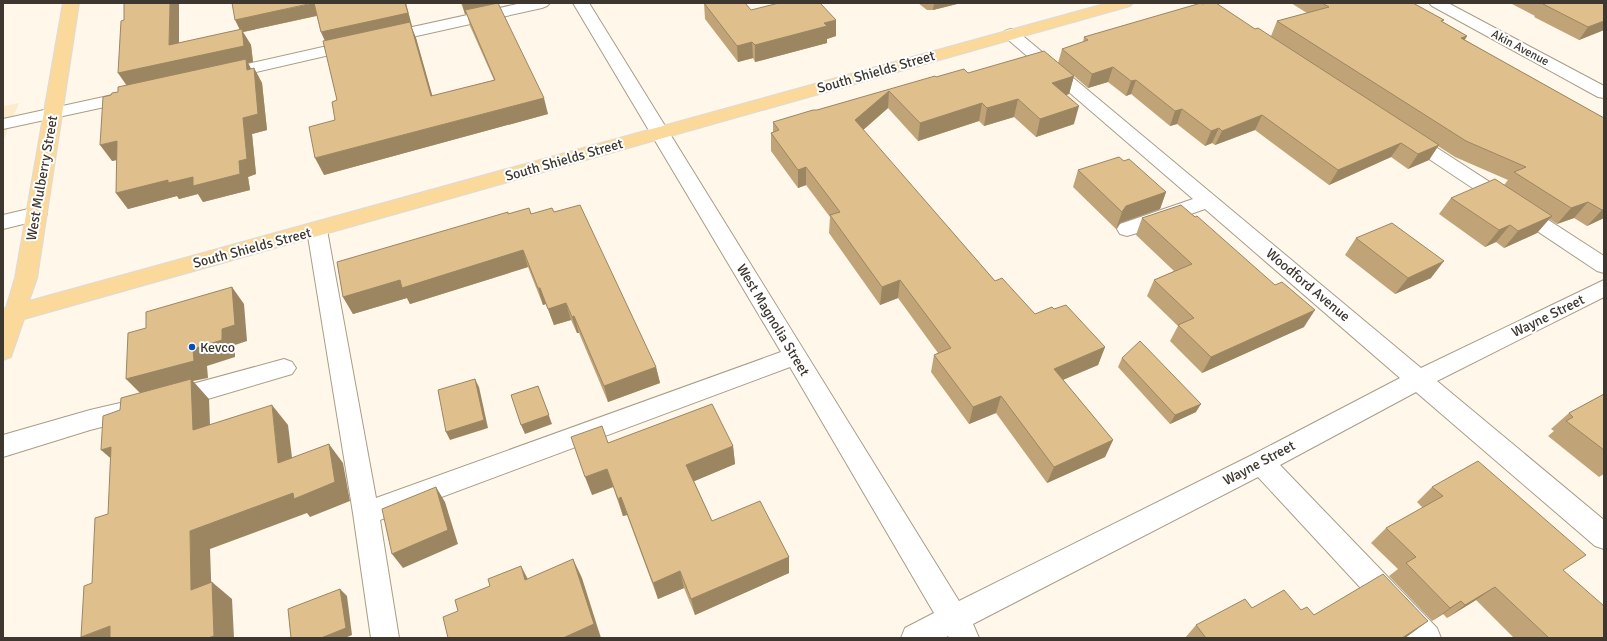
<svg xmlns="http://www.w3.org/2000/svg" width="1607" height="641" font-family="Signika,sans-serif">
	<rect width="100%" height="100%" fill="#fff7e9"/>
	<polygon fill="#fdebce" points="19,103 3,142 3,106"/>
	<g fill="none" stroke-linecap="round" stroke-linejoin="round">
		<g stroke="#aa9d88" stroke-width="2">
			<g id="minor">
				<polygon points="522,3 550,3 547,6 542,8 385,43 379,41 377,38 379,35 385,33"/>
				<polygon points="573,3 589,3 959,601 1252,455 1400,378 1205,209 1134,234 1127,236 1120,234 1117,229 1120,224 1193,199 1005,37 1003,34 1005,31 1011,29 1017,31 1421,368 1604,280 1604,297 1437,381 1604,520 1604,549 1595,546 1416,392 1280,465 1437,628 1441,638 1407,638 1258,477 973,624 979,638 949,638 948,636 945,638 901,638 905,628 934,613 790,367 380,520 399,638 371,638 353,513 307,230 310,225 317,223 324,225 327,230 376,498 781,352"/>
				<polygon points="1429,3 1448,3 1604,86 1604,98 1598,97 1432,6"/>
				<polygon points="354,40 360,42 362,45 360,48 221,80 215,79 213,75 215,71 221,70"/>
				<polygon points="131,91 137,92 140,96 137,100 3,129 3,119"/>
				<polygon points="1408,131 1414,133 1604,256 1604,273 1597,271 1402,141 1399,137 1402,133"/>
				<polygon points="37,207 44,209 47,214 44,219 3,229 3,215"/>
				<polygon points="284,359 292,362 296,368 292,374 174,409 166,406 162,399 166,392 174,389"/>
				<polygon points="133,400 141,403 145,410 141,417 90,430 3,457 3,435 90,410"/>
			</g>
		</g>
		<g stroke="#dcdbda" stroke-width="2">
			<polygon id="major" points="63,3 79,3 37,278 29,301 1108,3 1133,3 1130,6 24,319 11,357 3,360 3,309 6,308 15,278"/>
		</g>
		<use href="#minor" fill="#fff" fill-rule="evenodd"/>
		<use href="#major" fill="#fbd99a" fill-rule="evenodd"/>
	</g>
	<g fill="#c0a478">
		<polygon points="232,3 412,26 411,26 416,38 432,96 494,80 470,26 467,14 465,14 461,3 496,3 548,114 324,175 335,120 337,100 325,41 321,32 317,16 243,32 251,45 253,62 248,63 251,69 254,68 262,83 267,130 252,134 256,174 248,177 250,190 203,202 198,194 179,199 177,196 128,209 116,193 117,160 112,161 111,95 118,92 126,85 124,20 179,43 240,30"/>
		<polygon points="704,3 751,10 836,36 827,39 827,43 755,62 753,58 738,62 705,19"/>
		<polygon points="918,3 961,3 933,10 927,10"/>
		<polygon points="1291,3 1413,3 1443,22 1467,36 1465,40 1604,118 1604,218 1587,226 1574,218 1557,224 1549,219 1537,233 1504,248 1496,242 1485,247 1439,214 1451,198 1504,185 1508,180 1455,157 1438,146 1429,160 1408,169 1391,157 1329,185 1255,130 1215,145 1212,143 1205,146 1177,124 1170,126 1131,94 1126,96 1108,82 1088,88 1074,76 1069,94 1066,95 1074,124 1036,137 1014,117 984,126 979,121 918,141 888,108 863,130 995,281 1035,314 1054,309 1105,347 1098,365 1063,380 1113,440 1105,457 1047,483 996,413 969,424 931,372 934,355 938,353 898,298 880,305 829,233 830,217 806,185 798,188 771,151 771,133 773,132 773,122 817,110 936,77 968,73 1058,63 1062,49 1083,42 1084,37 1255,29 1271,36 1277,21 1307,13"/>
		<polygon points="1510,3 1604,3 1604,30 1579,40 1534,17 1535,16"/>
		<polygon points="1124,161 1166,192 1160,209 1120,223 1116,229 1073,187 1078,170"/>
		<polygon points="554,212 656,367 660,383 608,402 579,333 577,333 571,320 554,325 546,304 543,305 528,267 410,304 407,298 353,314 343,297 508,214 531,214"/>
		<polygon points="1142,218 1304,327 1202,373 1170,341 1178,326 1147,296 1154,280 1174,271 1136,235"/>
		<polygon points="1356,238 1431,278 1395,294 1345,255"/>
		<polygon points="1122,358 1196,412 1170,424 1118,367"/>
		<polygon points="1604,394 1604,474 1599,477 1548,436 1554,431 1551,429 1569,413"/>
		<polygon points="608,443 733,446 735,464 694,481 712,521 789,557 789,573 695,615 684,588 658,599 627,515 623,516 613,487 592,495"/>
		<polygon points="1432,487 1563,570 1604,638 1514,638 1476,600 1447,618 1443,614 1432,621 1389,576 1398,569 1371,543 1386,528 1423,508 1417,502"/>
		<polygon points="1252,608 1301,610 1314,615 1428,621 1405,638 1185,638 1196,625"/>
	</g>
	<g fill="#9c8662">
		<polygon points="170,3 179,3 179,60 241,32 235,20 314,3 320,15 243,32 251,45 253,62 248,63 254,74 254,68 262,83 267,130 252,134 256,174 248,177 250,190 203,202 198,194 179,199 177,196 128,209 116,193 239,161 243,118 129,89 118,73 169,45"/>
		<polygon points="405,3 406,3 412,26 411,26 416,38 437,112 431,96 327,45 321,32"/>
		<polygon points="462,3 496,3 497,7 465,10 467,14 465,14"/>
		<polygon points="934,3 961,3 933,10"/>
		<polygon points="836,20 836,36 827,39 827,43 755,62 755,45 824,23"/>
		<polygon points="1604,21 1604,30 1579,40 1588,27"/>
		<polygon points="1467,36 1457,51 1461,38"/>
		<polygon points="752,42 753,58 738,62 737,46"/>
		<polygon points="1113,67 1108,82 1088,88 1092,74"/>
		<polygon points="1074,76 1069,94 1047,101 1052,83"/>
		<polygon points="1136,80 1131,94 1126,96 1131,81"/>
		<polygon points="889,91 888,108 854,138 855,120"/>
		<polygon points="544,98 548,114 324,175 315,158"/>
		<polygon points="1018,99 1014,117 984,126 987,108"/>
		<polygon points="982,103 979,121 918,141 920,123"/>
		<polygon points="1079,106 1074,124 1036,137 1040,119"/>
		<polygon points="1182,109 1177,124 1170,126 1175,111"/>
		<polygon points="1262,115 1255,130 1215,145 1222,131"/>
		<polygon points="1219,128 1212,143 1205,146 1211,131"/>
		<polygon points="117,141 129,157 112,161 100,145"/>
		<polygon points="1401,143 1391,157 1329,185 1338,170"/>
		<polygon points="1439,145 1429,160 1408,169 1418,154"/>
		<polygon points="806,167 806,185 798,188 798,170"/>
		<polygon points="1166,192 1160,209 1120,223 1116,229 1122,212 1126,206"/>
		<polygon points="1588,202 1574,218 1557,224 1571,208"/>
		<polygon points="1604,209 1604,218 1587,226 1602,210"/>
		<polygon points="1552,216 1537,233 1504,248 1518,231"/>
		<polygon points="1510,225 1496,242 1485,247 1499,230"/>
		<polygon points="523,250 528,267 410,304 407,298 353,314 343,297 400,280"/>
		<polygon points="1444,261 1431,278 1395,294 1408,278"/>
		<polygon points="900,280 898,298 880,305 882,287"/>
		<polygon points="232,287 244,304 247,341 235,345 235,357 207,366 208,378 193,381 209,399 211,450 142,395 126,379 193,349"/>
		<polygon points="538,288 540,288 546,304 543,305"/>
		<polygon points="566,303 571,320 554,325 548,309"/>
		<polygon points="1315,310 1304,327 1202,373 1211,357"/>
		<polygon points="574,316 579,333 577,333 572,317"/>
		<polygon points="1105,347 1098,365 1048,386 1054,369"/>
		<polygon points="656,367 660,383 608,402 604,386"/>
		<polygon points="475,379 479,387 488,428 450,440 446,432"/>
		<polygon points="538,386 552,424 525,434 521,425"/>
		<polygon points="1001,396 996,413 969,424 973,407"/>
		<polygon points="1201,404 1196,412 1170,424 1175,415"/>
		<polygon points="272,405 288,425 295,482 278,463"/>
		<polygon points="1113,440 1105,457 1047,483 1054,467"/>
		<polygon points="329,444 343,463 350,501 310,517 307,513 210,549 212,606 191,590 190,531"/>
		<polygon points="733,446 735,464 690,483 686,465"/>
		<polygon points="111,447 123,469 101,450"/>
		<polygon points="607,469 613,487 592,495 585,477"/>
		<polygon points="436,487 445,502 458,544 403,568 392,554"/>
		<polygon points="621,497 627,515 623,516 618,499"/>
		<polygon points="789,557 789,573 695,615 691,599"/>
		<polygon points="573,559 582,578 601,638 563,638"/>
		<polygon points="521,566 531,585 525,580"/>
		<polygon points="680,571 684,588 658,599 653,583"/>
		<polygon points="212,582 232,599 234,638 208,638"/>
		<polygon points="1495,587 1476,600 1447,618 1465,605"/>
		<polygon points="340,589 347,596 352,635 345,638 321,638"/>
		<polygon points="1461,601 1443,614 1432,621 1450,608"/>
		<polygon points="1428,621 1405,638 1402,638"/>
		<polygon points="110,626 129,638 82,638 81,637"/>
	</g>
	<g fill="#dfbf8c" stroke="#9c8662">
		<polygon points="124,3 170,3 169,45 242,29 244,46 118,73 121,21 124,20"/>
		<polygon points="232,3 313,3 235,20"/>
		<polygon points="314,3 405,3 408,13 321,32"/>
		<polygon points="498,3 544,98 315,158 309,127 335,120 332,102 337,100 323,41 410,22 431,96 495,80 465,10"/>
		<polygon points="704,3 745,3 751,10 779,3 820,3 836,20 824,23 827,26 755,45 752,42 737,46"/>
		<polygon points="1201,3 1202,4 1207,3 1216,3 1255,29 1258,28 1439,145 1418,154 1401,143 1338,170 1262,115 1222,131 1219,128 1211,131 1182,109 1175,111 1136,80 1131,81 1113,67 1092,74 1062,49 1088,40 1084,37"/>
		<polygon points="1322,3 1413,3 1444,20 1441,21 1467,36 1461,38 1604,118 1604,209 1602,210 1588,202 1571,208 1514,172 1526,167 1466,141 1277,21 1329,7"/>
		<polygon points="1544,3 1604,3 1604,21 1588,27 1543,4 1545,4"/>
		<polygon points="1044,51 1074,76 1052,83 1079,106 1040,119 1018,99 987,108 982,103 920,123 889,91 855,120 995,281 1002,278 1035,314 1052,307 1054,309 1066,305 1105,347 1054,369 1113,440 1054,467 1001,396 973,407 934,355 951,348 900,280 882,287 830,215 840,212 806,167 798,170 771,133 779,130 773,122 813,110 817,110 935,76 936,77 964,69 968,73"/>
		<polygon points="246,59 247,70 254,68 258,114 243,118 247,159 239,161 240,174 193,186 193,177 168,183 168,180 116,193 117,141 100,145 103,97 111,95 112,93 118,92 118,87"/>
		<polygon points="1119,157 1124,161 1129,159 1166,192 1126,206 1122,212 1078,170"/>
		<polygon points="1495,179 1552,216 1518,231 1510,225 1499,230 1451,198"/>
		<polygon points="580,205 656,367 604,386 574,316 572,317 566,303 548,309 540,288 538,288 523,250 402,288 400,280 343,297 337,262 508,212 508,214 529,208 531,214 552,208 554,212"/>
		<polygon points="1181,205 1195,217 1197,216 1275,285 1282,282 1315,310 1211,357 1178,325 1194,318 1154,280 1192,264 1142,218"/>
		<polygon points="1392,223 1444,261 1408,278 1356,238"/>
		<polygon points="232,287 235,325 222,329 222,340 193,349 194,361 126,379 128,333 146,328 146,312"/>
		<polygon points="1140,341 1201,404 1175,415 1122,358"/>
		<polygon points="191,379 193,430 272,405 278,463 329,444 335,482 294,499 293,493 190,531 191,590 212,582 214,636 208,638 110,638 110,626 81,637 84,586 92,583 95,518 108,514 111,447 101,450 103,416 120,410 121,398"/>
		<polygon points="475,379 484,420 446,432 438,390"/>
		<polygon points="538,386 549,415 521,425 511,395"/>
		<polygon points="1604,394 1604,450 1566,421 1573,417 1569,413"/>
		<polygon points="712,404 733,446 686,465 712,521 760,501 789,557 691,599 680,571 653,583 621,497 618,499 607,469 585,477 571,437 602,426 608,443"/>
		<polygon points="1478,461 1586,555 1563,570 1604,606 1604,638 1549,638 1495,587 1465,605 1461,601 1450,608 1406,563 1416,557 1386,528 1443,496 1432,487"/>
		<polygon points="436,487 448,530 392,554 382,509"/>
		<polygon points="573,559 594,624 563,638 448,638 443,617 458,611 455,600 490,586 488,579 521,566 525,580"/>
		<polygon points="1383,574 1428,621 1402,638 1206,638 1196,625 1245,599 1252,608 1284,590 1301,610 1307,607 1314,615"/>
		<polygon points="340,589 346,628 321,638 291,638 288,609"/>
	</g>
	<circle fill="#064eb9" stroke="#fff" stroke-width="1.5" cx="192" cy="347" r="4"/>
	<g text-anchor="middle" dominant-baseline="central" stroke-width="4" stroke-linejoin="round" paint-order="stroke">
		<g font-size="12" fill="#3d372f" stroke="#fff">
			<text transform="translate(1520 48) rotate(28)">Akin Avenue</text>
		</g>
		<g font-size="14" fill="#3d372f" stroke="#fff">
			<text transform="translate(876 72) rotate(-16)">South Shields Street</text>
			<text transform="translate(564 160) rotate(-16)">South Shields Street</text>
			<text transform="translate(42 178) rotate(-80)">West Mulberry Street</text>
			<text transform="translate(252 248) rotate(-15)">South Shields Street</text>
			<text transform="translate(1308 285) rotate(40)">Woodford Avenue</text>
			<text transform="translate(1548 316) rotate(-26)">Wayne Street</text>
			<text transform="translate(773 320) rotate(59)">West Magnolia Street</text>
			<text transform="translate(1259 463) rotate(-28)">Wayne Street</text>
		</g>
		<g font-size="14" fill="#3d372f" stroke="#fff" text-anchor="start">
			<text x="200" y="347">Kevco</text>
		</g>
	</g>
	<rect width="1607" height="641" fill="none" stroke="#3d372f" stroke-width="8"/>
</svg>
